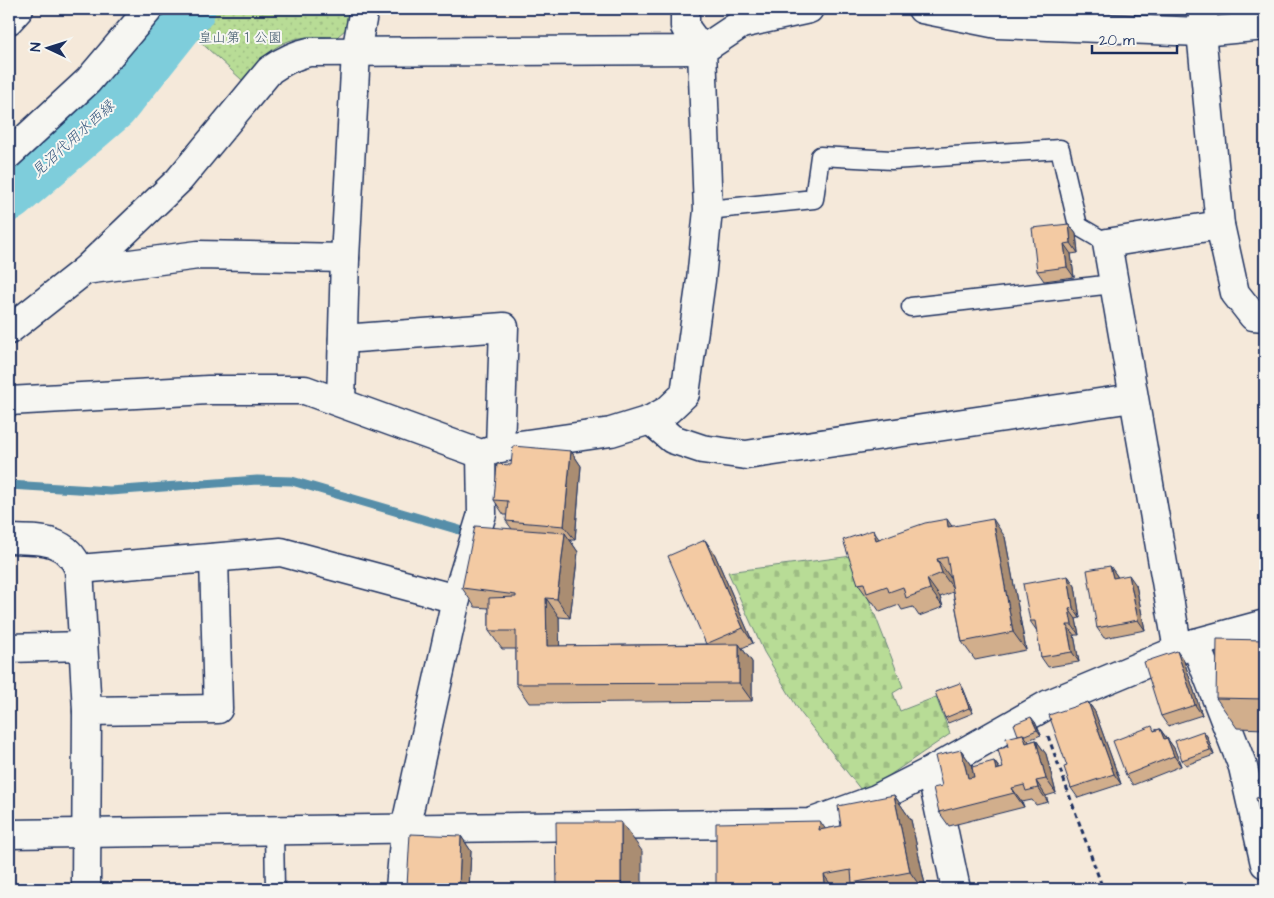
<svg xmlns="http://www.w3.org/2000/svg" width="1274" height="898" font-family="'Architects Daughter','Klee One',sans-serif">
	<defs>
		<pattern id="cemetery-stones" width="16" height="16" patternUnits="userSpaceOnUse" patternTransform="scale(1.25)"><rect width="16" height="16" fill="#b8dc96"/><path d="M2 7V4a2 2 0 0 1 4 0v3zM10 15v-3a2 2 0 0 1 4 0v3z" fill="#9ebd84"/></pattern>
		<pattern id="park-dots" width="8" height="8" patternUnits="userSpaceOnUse" patternTransform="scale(1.25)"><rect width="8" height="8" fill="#b8dc96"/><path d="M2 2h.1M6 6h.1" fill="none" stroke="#9ebd84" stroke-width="1.8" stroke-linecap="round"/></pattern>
	</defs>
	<rect width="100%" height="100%" fill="#f5e9da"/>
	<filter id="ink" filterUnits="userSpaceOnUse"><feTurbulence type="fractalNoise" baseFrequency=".02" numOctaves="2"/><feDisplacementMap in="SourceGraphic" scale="10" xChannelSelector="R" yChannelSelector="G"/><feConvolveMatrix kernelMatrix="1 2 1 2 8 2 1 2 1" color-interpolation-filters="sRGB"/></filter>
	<g filter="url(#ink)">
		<polygon fill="url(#cemetery-stones)" stroke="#6a867a" points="852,556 903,687 893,693 900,711 936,697 950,734 884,779 861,790 800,712 764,652 728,572"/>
		<path fill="url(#park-dots)" stroke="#6a867a" d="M217,9H348L346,29L337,37C286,34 275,43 242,80L196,38Z"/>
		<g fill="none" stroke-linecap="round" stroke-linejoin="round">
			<polyline stroke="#568ea9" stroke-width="9" points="9,485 110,491 257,480 292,481 463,531"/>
			<polyline stroke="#7ecddb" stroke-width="51" points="9,196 113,106 190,9"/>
			<g stroke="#1b2f5e" stroke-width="21">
				<g id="service">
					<polyline points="708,210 814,199 820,156 892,160 1060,149 1078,226 1107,243"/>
					<polyline points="911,307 1113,284"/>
					<polyline points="274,831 275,889"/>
				</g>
			</g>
			<g stroke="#1b2f5e" stroke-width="31">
				<g id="minor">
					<polyline points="922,9 997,24 1201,32 1265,26"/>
					<polyline points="1204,9 1201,32 1220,225 1235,293 1253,316 1265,317"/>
					<polyline points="9,20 19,9"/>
					<polyline points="9,154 88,81 149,9"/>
					<polyline points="85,270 198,255 345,258"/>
					<path d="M9,330L85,270L179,180L270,70C283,61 294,55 309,52L702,50L685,27V9"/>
					<polyline points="343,339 504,327 500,448"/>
					<polyline points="9,401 208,390 305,390 481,454 500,448 611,432 650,420 668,410 685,394 701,280 708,210 702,50 741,24 809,9"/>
					<polyline points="341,402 345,258 356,52 364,9"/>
					<polyline points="650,420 672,439 702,449 746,455 1133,398"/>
					<path d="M9,539C38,540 66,537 79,569L87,711L86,889"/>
					<polyline points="79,569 281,552 456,599"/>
					<polyline points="1195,643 1243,767 1265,864"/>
					<polyline points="9,648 83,646"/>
					<polyline points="1178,650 1107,243 1220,225"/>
					<polyline points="87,711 218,709 214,558"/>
					<polyline points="932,776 956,889"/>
					<polyline points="9,834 810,823 876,799 931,771 1049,704 1195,643 1265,624"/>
					<polyline points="400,889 405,829 456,599 482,514 481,454"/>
				</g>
			</g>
			<polyline stroke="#1b2f5e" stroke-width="3" stroke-dasharray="5 4" stroke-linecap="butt" points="1048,736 1103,889"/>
			<use href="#service" stroke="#f6f6f2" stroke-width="18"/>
			<use href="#minor" stroke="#f6f6f2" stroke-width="28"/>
		</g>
		<g fill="#d1ae8c" stroke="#1b2f5e">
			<polygon points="1069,224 1076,234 1078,253 1071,254 1074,277 1044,281 1037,271"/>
			<polygon points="571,451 581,466 575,540 570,540 578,552 570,618 559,617 559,646 707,644 705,540 715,555 753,643 742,648 752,662 752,701 529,703 516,684 516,649 502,649 489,631 489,608 475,607 462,588 512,529 506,521 507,515 504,515 494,500 511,465"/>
			<polygon points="952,526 1005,537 1026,650 975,660 962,642 953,592 940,597 943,607 919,616 913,607 902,610 899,605 880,612 873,602 871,602 858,584 879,539"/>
			<polygon points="1110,566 1117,576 1118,578 1136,585 1145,630 1104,638 1097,628"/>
			<polygon points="1068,576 1075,586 1080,618 1076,619 1079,635 1074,635 1079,662 1048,667 1041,657 1037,631 1030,621"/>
			<polygon points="1265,640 1265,729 1237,728 1216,698"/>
			<polygon points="1184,661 1202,715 1168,726 1161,716"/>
			<polygon points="963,688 973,713 948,723 945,718"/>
			<polygon points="1088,702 1095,712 1121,784 1078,798 1071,788 1067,766"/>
			<polygon points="1035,722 1041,735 1028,740 1029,742 1036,740 1046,754 1056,793 1046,796 1048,802 1036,805 1032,800 1022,802 1024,807 949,826 939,812 942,786 961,750 971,764 974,777 994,761 1000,769 1003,768 1008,747 1018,735"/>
			<polygon points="1160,729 1174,748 1181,766 1133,785 1126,775 1155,730"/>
			<polygon points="1203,731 1207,736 1214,755 1186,765 1182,760"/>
			<polygon points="1265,778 1265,825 1261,819"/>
			<polygon points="894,795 911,820 926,889 720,889 716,884 825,829 841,826"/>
			<polygon points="461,836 471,851 469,889 410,889 407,886"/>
		</g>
		<g fill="#aa8d72" stroke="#1b2f5e">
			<polygon points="1069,224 1076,234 1078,253 1071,243"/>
			<polygon points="1064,244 1071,254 1074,277 1067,267"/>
			<polygon points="571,451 581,466 575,540 564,526"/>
			<polygon points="947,519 960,538 948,527"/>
			<polygon points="993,519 1005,537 1026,650 1013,632"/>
			<polygon points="873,530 885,548 876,540"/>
			<polygon points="565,533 578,552 570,618 557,599"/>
			<polygon points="705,540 715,555 753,643 743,628"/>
			<polygon points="937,559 950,577 955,591 942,573"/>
			<polygon points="1110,566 1117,576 1120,588 1113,578"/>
			<polygon points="1129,575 1136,585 1145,630 1138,620"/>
			<polygon points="1068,576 1075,586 1080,618 1073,608"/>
			<polygon points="927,579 940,597 943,607 930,589"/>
			<polygon points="546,598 559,617 560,665 547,646"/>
			<polygon points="1069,609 1076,619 1079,635 1072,625"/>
			<polygon points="1067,625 1074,635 1079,662 1072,652"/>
			<polygon points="739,644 752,662 752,701 739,683"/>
			<polygon points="1177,651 1184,661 1202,715 1195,705"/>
			<polygon points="960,683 963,688 973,713 969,708"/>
			<polygon points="1088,702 1095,712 1121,784 1114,774"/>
			<polygon points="1031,717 1035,722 1041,735 1037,730"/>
			<polygon points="1160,729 1167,739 1164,739"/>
			<polygon points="1203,731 1207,736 1214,755 1210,750"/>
			<polygon points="1023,734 1034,748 1026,743"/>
			<polygon points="1167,738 1174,748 1181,766 1174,756"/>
			<polygon points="1036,740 1046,754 1056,793 1046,779"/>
			<polygon points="961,750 971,764 978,793 968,778"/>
			<polygon points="994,761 1004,776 996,770"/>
			<polygon points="1036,781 1046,796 1048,802 1038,788"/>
			<polygon points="1012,788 1022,802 1024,807 1014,793"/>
			<polygon points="894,795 911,820 926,889 922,889 910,872"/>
			<polygon points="820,821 837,846 819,830"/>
			<polygon points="621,822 642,851 642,889 621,889"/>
			<polygon points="461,836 471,851 469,889 459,889 459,888"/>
			<polygon points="824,875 834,889 830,889 825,883"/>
		</g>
		<g fill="#f3caa3" stroke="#1b2f5e">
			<polygon points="1069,224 1071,243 1064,244 1067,267 1037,271 1032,228"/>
			<polygon points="513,446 571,451 564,526 506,521 508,501 494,500 497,464 511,465"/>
			<polygon points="947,519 948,527 993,519 1013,632 962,642 947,557 937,559 942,573 927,579 930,589 906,598 903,587 889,592 887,586 867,593 864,583 858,584 843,540 873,530 876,540 925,523"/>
			<polygon points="475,526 565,533 557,599 546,598 547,646 739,644 739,683 516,684 516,631 489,631 489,598 516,597 516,595 462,588"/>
			<polygon points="705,540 743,628 706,644 668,556"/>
			<polygon points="1110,566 1113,578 1129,575 1138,620 1097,628 1087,570"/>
			<polygon points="1068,576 1073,608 1069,609 1072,625 1067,625 1072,652 1041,657 1035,621 1030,621 1023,584"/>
			<polygon points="1217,639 1265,640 1265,699 1216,698"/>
			<polygon points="1177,651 1195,705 1161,716 1144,662"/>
			<polygon points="960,683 969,708 945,718 935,692"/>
			<polygon points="1088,702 1114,774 1071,788 1064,767 1067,766 1049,715"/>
			<polygon points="1031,717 1037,730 1025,735 1023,734 1018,735 1014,724"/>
			<polygon points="1152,726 1154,731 1160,729 1164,739 1167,738 1174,756 1126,775 1113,741"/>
			<polygon points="1203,731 1210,750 1182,760 1175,741"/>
			<polygon points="1023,734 1026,743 1036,740 1046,779 1036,781 1038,788 1026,791 1024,785 1012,788 1014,793 939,812 933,788 942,786 935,756 961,750 968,778 974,777 972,767 994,761 996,770 1003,768 998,749 1008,747 1006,738"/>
			<polygon points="1265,778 1265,818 1261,819 1256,798 1262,797 1258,780"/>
			<polygon points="894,795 910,872 852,883 851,870 824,875 825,883 716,884 716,823 820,821 819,830 841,826 838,806"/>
			<polygon points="556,822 621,822 621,889 557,889"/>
			<polygon points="410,834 461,836 459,888 407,886"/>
		</g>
	</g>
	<g text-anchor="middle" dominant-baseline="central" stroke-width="4" stroke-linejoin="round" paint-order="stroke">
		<g font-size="14" fill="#425a6c" stroke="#f6f6f2">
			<text x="240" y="38">皇山第１公園</text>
		</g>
		<g font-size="15" font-style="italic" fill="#34567d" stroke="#f6f6f2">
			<text transform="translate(73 139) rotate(-42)">見沼代用水西縁</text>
		</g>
	</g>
	<rect width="1274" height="898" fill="none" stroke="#f6f6f2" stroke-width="30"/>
	<rect x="15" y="15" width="1244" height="868" fill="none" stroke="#1b2f5e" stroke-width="2" filter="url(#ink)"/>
	<g transform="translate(48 48) rotate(274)" stroke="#f6f6f2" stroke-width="4" paint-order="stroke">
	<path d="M0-4L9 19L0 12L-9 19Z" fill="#1b2f5e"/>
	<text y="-8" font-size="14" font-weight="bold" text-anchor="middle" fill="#1b2f5e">N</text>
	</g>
	<path d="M1092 45v8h85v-8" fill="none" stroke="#1b2f5e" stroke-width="2.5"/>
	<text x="1099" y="45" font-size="15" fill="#1b2f5e" stroke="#f6f6f2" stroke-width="4" paint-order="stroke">20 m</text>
</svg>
